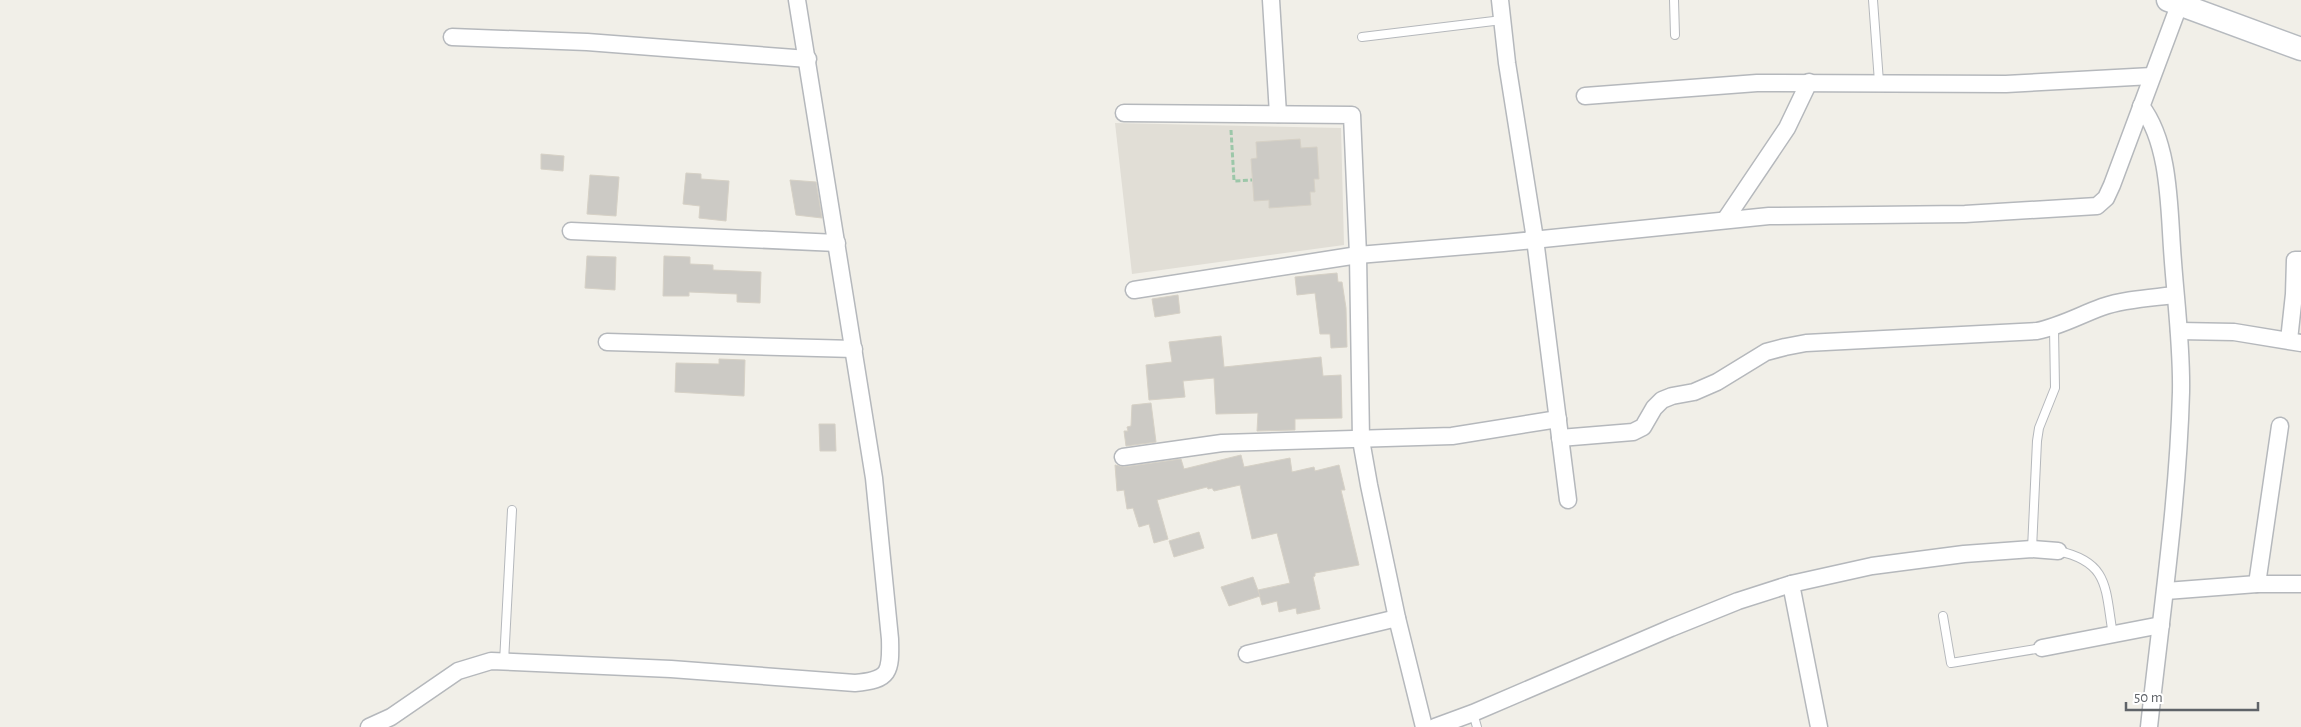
<svg xmlns="http://www.w3.org/2000/svg" width="2301" height="727" font-family="'Alegreya Sans',sans-serif">
	<rect width="100%" height="100%" fill="#f1efe8"/>
	<polygon fill="#e1ded6" points="1115,123 1341,128 1344,245 1132,274"/>
	<g fill="#cccac5" stroke="#d6d1c6">
		<polygon points="1300,139 1301,148 1317,147 1319,179 1314,179 1315,192 1310,192 1311,205 1269,208 1269,200 1254,201 1251,159 1257,158 1256,142"/>
		<polygon points="541,154 564,156 563,171 541,169"/>
		<polygon points="686,173 701,174 701,179 729,181 726,221 699,218 700,206 683,204"/>
		<polygon points="590,175 619,177 616,216 587,214"/>
		<polygon points="790,180 816,182 822,218 796,215"/>
		<polygon points="587,256 616,257 615,290 585,288"/>
		<polygon points="664,256 690,257 690,264 713,265 713,270 761,272 760,303 737,302 737,294 689,292 689,296 663,296"/>
		<polygon points="1337,273 1338,282 1342,282 1346,308 1347,347 1331,348 1330,334 1320,334 1315,293 1297,295 1295,277"/>
		<polygon points="1178,295 1180,313 1155,317 1152,299"/>
		<polygon points="1221,336 1224,367 1321,357 1323,376 1341,375 1342,418 1295,419 1295,430 1257,431 1258,413 1216,414 1214,378 1183,381 1185,397 1149,400 1146,365 1172,362 1169,342"/>
		<polygon points="719,359 745,360 744,396 675,392 676,363 719,364"/>
		<polygon points="1151,403 1156,442 1126,446 1124,431 1128,431 1127,427 1131,426 1132,405"/>
		<polygon points="819,424 835,424 836,451 820,451"/>
		<polygon points="1241,455 1244,467 1290,458 1292,472 1314,467 1315,471 1339,465 1345,490 1341,490 1359,565 1315,573 1315,576 1313,577 1320,609 1297,614 1296,608 1279,612 1277,601 1262,605 1258,590 1290,583 1277,533 1252,539 1240,485 1214,491 1212,488 1208,489 1207,487 1157,500 1168,539 1154,543 1149,524 1139,527 1133,508 1127,509 1124,490 1117,491 1115,465 1124,467 1181,459 1184,469"/>
		<polygon points="1199,532 1204,548 1174,557 1169,541"/>
		<polygon points="1253,577 1260,596 1229,606 1221,587"/>
	</g>
	<g fill="none" stroke-linecap="round" stroke-linejoin="round">
		<g stroke="#b5b8bc" stroke-width="10">
			<g id="lane">
				<polyline points="1674,0 1675,35"/>
				<polyline points="1873,0 1879,82"/>
				<polyline points="1362,37 1502,20"/>
				<polyline points="2032,549 2037,441 2039,428 2055,388 2054,328"/>
				<path d="M2058,551C2110,562 2105,589 2113,635"/>
				<polyline points="1943,616 1951,663 2042,648"/>
				<polyline points="504,662 512,510"/>
				<polyline points="1473,713 1477,727"/>
			</g>
		</g>
		<g stroke="#b5b8bc" stroke-width="19">
			<g id="street">
				<polyline points="1271,0 1278,114"/>
				<polyline points="1500,0 1507,63 1535,239 1568,500"/>
				<polyline points="452,37 587,42 808,59"/>
				<polyline points="1585,96 1757,83 2006,84 2152,76"/>
				<path d="M2141,106C2169,142 2169,204 2172,248C2175,296 2182,344 2181,392C2178,504 2161,615 2149,727"/>
				<polyline points="1124,113 1352,115 1358,255 1361,440 1369,485 1397,618 1424,727"/>
				<polyline points="1725,220 1787,128 1809,82"/>
				<polyline points="571,231 837,243"/>
				<polyline points="1134,290 1358,255 1503,243 1769,216 1965,214 2097,206 2106,198 2112,185 2181,0"/>
				<polyline points="2179,331 2234,332 2301,343"/>
				<polyline points="2289,340 2294,294 2295,260 2301,260"/>
				<polyline points="607,342 854,349"/>
				<path d="M1560,438L1633,432L1643,427L1654,408L1662,400L1672,396L1694,392L1717,382L1766,352L1785,347L1806,343L2037,331C2061,326 2080,315 2102,307C2125,299 2151,298 2175,295"/>
				<polyline points="1123,457 1222,443 1452,436 1558,419"/>
				<polyline points="1791,584 1819,727"/>
				<polyline points="2257,584 2280,426"/>
				<polyline points="2166,591 2257,584 2301,584"/>
				<polyline points="2042,648 2161,625"/>
				<polyline points="1247,654 1397,618"/>
				<path d="M369,727L391,717L458,671L491,661L671,669L855,683C890,680 891,672 890,639L874,478L797,0"/>
				<polyline points="1435,727 1473,713 1671,628 1738,601 1791,584 1872,566 1964,554 2032,549 2058,551"/>
			</g>
		</g>
		<g stroke="#b6babf" stroke-width="25">
			<polyline id="secondary" points="2168,0 2301,49"/>
		</g>
		<polyline stroke="#9cc7a9" stroke-width="3" stroke-dasharray="5 2.5" stroke-linecap="butt" points="1231,130 1234,181 1252,180"/>
		<use href="#lane" stroke="#fff" stroke-width="8"/>
		<use href="#street" stroke="#fff" stroke-width="16"/>
		<use href="#secondary" stroke="#fff" stroke-width="22"/>
	</g>
	<path d="M2126 702v8h132v-8" fill="none" stroke="#5f6368" stroke-width="2.5"/>
	<text x="2134" y="702" font-size="15" fill="#5f6368" stroke="#ffffff" stroke-width="4" paint-order="stroke">50 m</text>
</svg>
